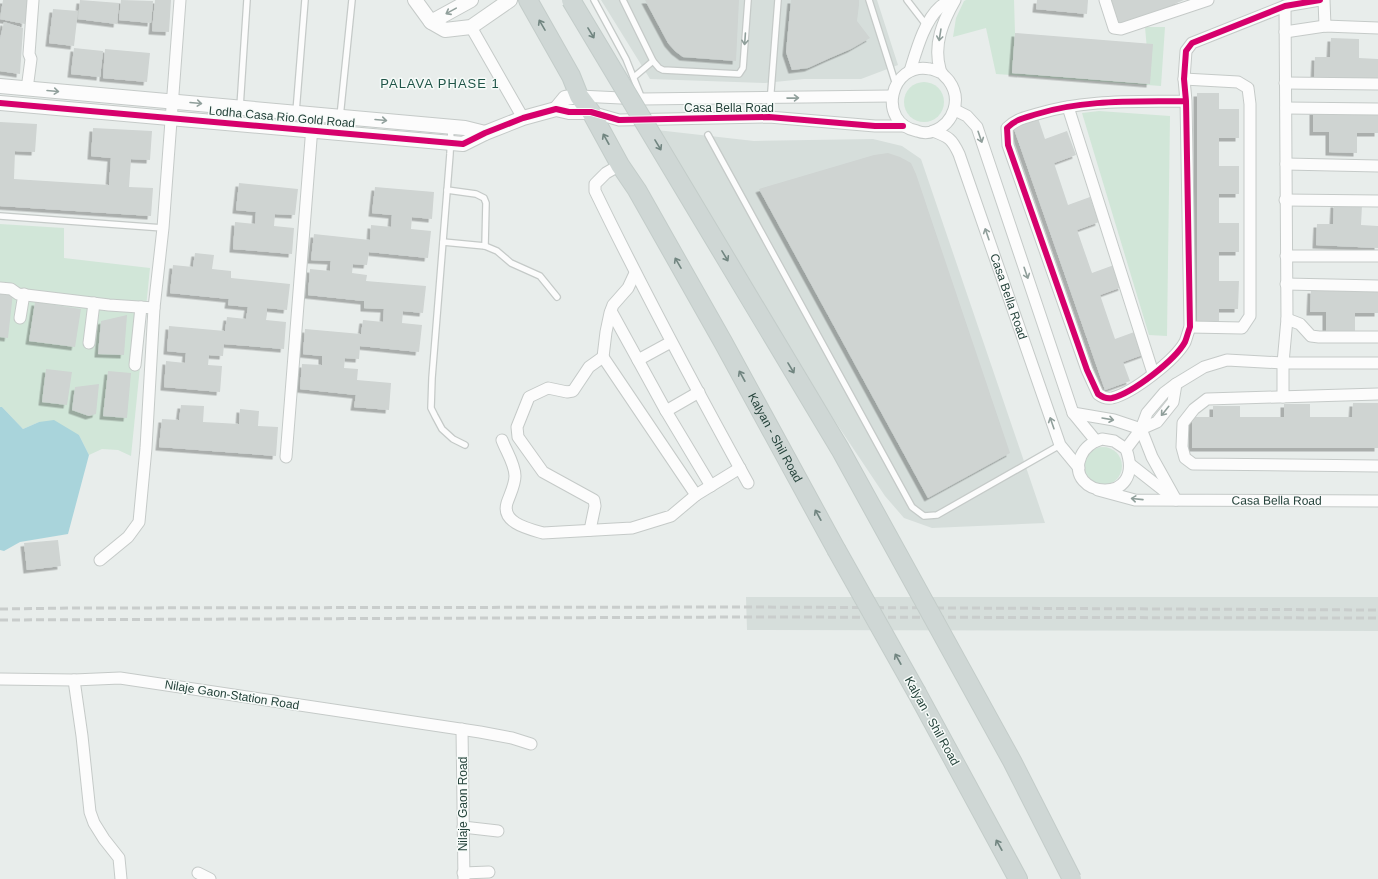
<svg xmlns="http://www.w3.org/2000/svg" width="1378" height="879" font-family="Helvetica,sans-serif">
	<defs>
		<filter id="shadow"><feDropShadow dx="-3.5" dy="3.5" stdDeviation="0" flood-color="#0004"/></filter>
	</defs>
	<rect width="100%" height="100%" fill="#e8edeb"/>
	<g fill="#d6dedb">
		<polygon points="601,0 877,0 898,65 861,79 804,79 765,83 650,79"/>
		<polygon points="639,128 754,141 873,139 902,146 921,159 1045,523 932,528 904,518 885,496"/>
		<polygon points="746,597 1378,597 1378,631 747,630"/>
	</g>
	<g fill="#d1e6d8">
		<polygon points="966,0 1014,0 1015,33 1012,73 1150,84 1145,27 1165,27 1161,86 996,74 986,28 953,37 956,18 964,1"/>
		<circle cx="924" cy="102" r="20"/>
		<polygon points="1099,111 1170,116 1167,336 1149,335 1082,113"/>
		<polygon points="0,224 64,228 64,258 150,268 131,456 118,450 102,449 89,455 79,435 39,422 23,429 2,407 0,407"/>
		<circle cx="1103" cy="466" r="19"/>
	</g>
	<polygon fill="#a9d4db" points="0,407 2,407 23,429 39,422 54,420 79,435 89,455 68,534 20,542 4,551 0,550"/>
	<g fill="#cfd4d2" filter="url(#shadow)">
		<polygon points="3,0 28,0 25,24 0,19"/>
		<polygon points="80,0 119,3 117,24 78,19"/>
		<polygon points="121,0 153,1 151,23 119,20"/>
		<polygon points="155,0 171,0 169,32 152,31"/>
		<polygon points="645,0 739,0 736,61 683,57 675,51 668,43"/>
		<polygon points="791,0 859,0 859,5 857,21 870,38 851,49 830,58 808,68 792,70 786,52"/>
		<polygon points="1037,0 1088,0 1087,14 1036,9"/>
		<polygon points="1109,0 1184,0 1119,27"/>
		<polygon points="53,9 78,11 74,46 49,43"/>
		<polygon points="4,22 23,28 20,74 0,71 0,39"/>
		<polygon points="1015,33 1153,44 1150,84 1012,73"/>
		<polygon points="1331,38 1359,39 1359,58 1378,59 1378,79 1314,79 1315,57 1330,57"/>
		<polygon points="74,48 103,51 100,77 71,74"/>
		<polygon points="105,49 150,53 147,82 103,78"/>
		<polygon points="1197,93 1219,93 1219,109 1239,109 1239,138 1219,138 1219,166 1239,166 1239,194 1219,194 1219,223 1239,223 1239,252 1219,252 1219,281 1239,281 1238,309 1219,309 1219,322 1197,322"/>
		<polygon points="1313,111 1378,111 1378,133 1357,133 1357,153 1329,152 1329,132 1313,132"/>
		<polygon points="1038,118 1045,139 1067,131 1076,155 1054,163 1068,205 1090,197 1099,222 1077,230 1092,273 1114,265 1122,287 1100,295 1115,339 1137,331 1145,354 1123,362 1130,381 1105,390 1013,126"/>
		<polygon points="0,122 37,124 35,152 15,151 14,179 109,185 111,158 91,156 93,128 152,131 150,160 131,159 129,187 153,188 151,216 0,206"/>
		<polygon points="888,153 900,157 911,163 916,174 1010,453 928,498 759,189 874,155"/>
		<polygon points="239,183 298,189 295,215 275,214 274,226 294,228 292,254 233,249 235,222 255,224 256,212 236,210"/>
		<polygon points="375,187 434,192 432,219 412,217 411,229 431,231 428,258 369,252 367,265 353,264 352,273 367,275 366,281 426,286 423,313 403,311 402,323 422,325 419,352 360,346 359,359 345,358 344,368 358,369 357,380 391,383 389,410 354,407 356,395 300,389 302,364 322,365 322,356 303,354 305,329 361,334 363,320 383,322 384,309 364,308 364,301 308,295 310,269 330,271 330,266 331,261 311,260 314,234 370,240 371,225 391,227 392,215 372,213"/>
		<polygon points="1334,204 1362,205 1361,225 1378,226 1378,248 1316,245 1317,224 1333,224"/>
		<polygon points="195,253 214,255 212,269 231,271 231,278 290,284 287,310 267,308 267,314 266,320 286,322 284,349 224,344 223,356 209,355 208,365 222,366 220,392 164,387 166,361 185,363 186,353 167,351 169,326 225,331 227,317 246,319 248,307 228,305 229,299 170,293 173,265 193,267"/>
		<polygon points="1311,290 1378,291 1378,313 1355,313 1355,332 1326,332 1326,312 1310,312"/>
		<polygon points="0,292 13,293 8,338 0,337"/>
		<polygon points="35,302 81,309 75,347 29,341"/>
		<polygon points="127,315 124,355 98,354 101,321"/>
		<polygon points="46,369 72,372 67,405 42,402"/>
		<polygon points="108,371 131,373 127,418 103,416"/>
		<polygon points="99,384 96,414 89,416 72,410 75,387"/>
		<polygon points="1353,403 1378,403 1378,448 1192,448 1192,417 1213,417 1213,406 1240,406 1240,417 1284,417 1284,404 1310,404 1310,417 1352,417"/>
		<polygon points="181,405 204,406 203,422 222,423 239,424 240,409 259,411 258,426 278,427 276,456 159,447 162,419 179,420"/>
		<polygon points="58,540 61,566 27,570 24,543"/>
	</g>
	<g fill="none" stroke-linecap="round" stroke-linejoin="round">
		<g stroke="#c5cac8" stroke-width="8">
			<g id="service">
				<polyline points="594,0 626,59 642,99"/>
				<polyline points="623,0 653,61 659,68 663,70 739,74 743,68 748,0"/>
				<polyline points="869,0 896,85"/>
				<polyline points="907,0 927,26"/>
				<polyline points="634,77 653,61"/>
				<polyline points="240,107 247,0"/>
				<polyline points="296,112 305,0"/>
				<polyline points="340,117 352,0"/>
				<polyline points="769,117 778,0"/>
				<polyline points="451,127 450,154 432,378 431,408 435,416 442,429 453,439 465,445"/>
				<polyline points="708,135 912,507 924,516 937,515 1060,445"/>
				<polyline points="447,190 476,194 484,198 486,203 485,246"/>
				<polyline points="0,216 163,228"/>
				<polyline points="443,242 485,246 497,251 511,263 540,276 557,297"/>
			</g>
		</g>
		<g stroke="#c5cac8" stroke-width="13">
			<g id="minor">
				<polyline points="1105,0 1114,28 1121,29 1208,0"/>
				<polyline points="1324,0 1325,26"/>
				<polyline points="471,27 523,118"/>
				<polyline points="1285,32 1325,26 1378,28"/>
				<path d="M910,71C916,52 924,21 940,7C943,4 947,2 951,0"/>
				<path d="M942,73C938,72 934,69 930,69C890,61 876,123 917,131C922,133 929,133 934,131C954,123 962,99 949,81C946,77 941,74 940,69C933,44 943,21 955,0"/>
				<polyline points="1184,79 1238,82 1248,88 1250,104 1250,316 1242,328 1190,327"/>
				<polyline points="1285,83 1378,84"/>
				<polyline points="27,89 31,59 29,54 33,0"/>
				<polyline points="579,96 642,99 892,96"/>
				<path d="M1186,101C1136,102 1085,99 1037,114C1024,118 1016,119 1007,128L1008,145L1087,370L1098,394C1102,397 1107,399 1112,398C1133,393 1175,360 1185,342C1187,337 1188,332 1190,327L1186,101L1184,79L1186,51L1192,43L1285,6L1320,0"/>
				<polyline points="1068,107 1153,373"/>
				<polyline points="1286,108 1378,109"/>
				<polyline points="955,110 967,116 977,127 1073,413 1096,441"/>
				<polyline points="591,112 619,120 769,117 875,126 903,126"/>
				<path id="s1" d="M933,131C949,137 952,139 959,154L1060,445L1079,468"/>
				<polyline points="1286,164 1378,166"/>
				<path d="M620,165L606,173L595,184V191C643,290 695,387 748,483"/>
				<polyline points="1285,200 1378,201"/>
				<polyline points="1286,256 1378,256"/>
				<polyline points="1286,284 1378,286"/>
				<polyline points="0,288 11,289 18,294 109,305 154,308"/>
				<polyline points="611,311 638,360 671,342"/>
				<polyline points="20,318 24,294"/>
				<polyline points="1287,319 1300,324 1311,336 1319,337 1378,337"/>
				<polyline points="89,343 94,303"/>
				<polyline points="603,357 606,332 610,313 613,305 628,288 635,273"/>
				<polyline points="638,360 666,411 711,486"/>
				<polyline points="135,365 141,307"/>
				<polyline points="1378,394 1207,399 1194,409 1183,423 1182,447 1185,458 1193,464 1378,466"/>
				<polyline points="1283,397 1283,363 1287,319 1285,6"/>
				<polyline points="666,411 699,392"/>
				<polyline points="1073,413 1114,420 1141,429 1157,422 1173,402 1176,384"/>
				<polyline points="1141,429 1152,457 1176,500"/>
				<path d="M1102,439L1114,441L1126,449C1147,507 1063,498 1081,456C1085,447 1092,442 1102,439Z"/>
				<path d="M502,440C506,451 515,464 515,476C515,485 510,494 507,503C501,523 529,529 543,533L632,528L671,516L696,495L603,357"/>
				<polyline points="1126,449 1141,429 1147,413 1164,393 1176,384 1204,367 1227,360 1283,363 1378,363"/>
				<polyline points="286,457 313,114"/>
				<polyline points="1130,464 1172,497"/>
				<path id="s2" d="M1098,490L1135,500L1378,501"/>
				<polyline points="696,495 740,468"/>
				<polyline points="590,530 595,506 594,500 543,472 518,437 517,427 529,397 548,388 567,392 573,391 589,367 603,357"/>
				<polyline points="100,560 128,537 139,522 146,448 154,308 163,228 180,0"/>
				<polyline points="0,679 74,680 120,678 480,732 512,738 531,744"/>
				<polyline points="74,680 82,736 90,812 94,823 104,839 119,858 121,879"/>
				<polyline points="462,729 464,879"/>
				<polyline points="463,827 498,831"/>
				<polyline points="198,873 210,879"/>
				<polyline points="463,873 489,872"/>
			</g>
		</g>
		<g stroke="#c5cac8" stroke-width="16">
			<g id="tertiary">
				<polyline points="415,0 431,22 445,30 471,27 510,0"/>
				<polyline points="431,22 471,0"/>
				<polyline points="0,86 465,128 485,133"/>
				<polyline points="0,103 463,144 485,133 523,118 556,109 569,112 591,112"/>
				<polyline points="556,109 565,98 579,96"/>
			</g>
		</g>
		<g stroke="#c3ccc9" stroke-width="20">
			<g id="primary">
				<path id="s3" d="M528,0L571,76L579,96L591,112L620,165L637,190L723,342L836,549"/>
				<polyline points="917,693 1018,879"/>
			</g>
		</g>
		<use href="#service" stroke="#fcfcfc" stroke-width="5.5"/>
		<use href="#minor" stroke="#fcfcfc" stroke-width="11"/>
		<use href="#tertiary" stroke="#fcfcfc" stroke-width="14"/>
		<use href="#primary" stroke="#cfd7d5" stroke-width="18"/>
		<g stroke="#c9cdcc" stroke-width="3" stroke-dasharray="8 4" stroke-linecap="butt">
			<polyline points="0,609 73,608 747,607 1378,610"/>
			<polyline points="0,620 745,617 1378,618"/>
		</g>
		<g stroke="#c3ccc9" stroke-width="20" stroke-linecap="butt">
			<g id="primary-bridge">
				<polyline points="571,0 840,449 1012,761 1072,879"/>
				<polyline points="836,549 917,693"/>
			</g>
		</g>
		<use href="#primary-bridge" stroke="#cfd7d5" stroke-width="18"/>
		<g stroke="#f7fbf9" stroke-width="8">
			<g id="cycleway">
				<path d="M1186,101C1136,102 1085,99 1037,114C1024,118 1016,119 1007,128L1008,145L1087,370L1098,394C1102,397 1107,399 1112,398C1133,393 1175,360 1185,342C1187,337 1188,332 1190,327L1186,101L1184,79L1186,51L1192,43L1285,6L1320,0"/>
				<polyline points="0,103 463,144 485,133 523,118 556,109 569,112 591,112 619,120 769,117 875,126 903,126"/>
			</g>
		</g>
		<use href="#cycleway" stroke="#d6006c" stroke-width="6"/>
	</g>
	<defs><path id="oneway-shaft" d="M-6 0H5M1.5-3L5.5 0L1.5 3" fill="none" stroke-width="1.6" stroke-linecap="round" stroke-linejoin="round"/></defs>
	<g stroke="#909f9b">
		<use href="#oneway-shaft" transform="translate(451 11) rotate(151)"/>
		<use href="#oneway-shaft" transform="translate(940 35) rotate(99)"/>
		<use href="#oneway-shaft" transform="translate(745 39) rotate(94)"/>
		<use href="#oneway-shaft" transform="translate(53 91) rotate(5)"/>
		<use href="#oneway-shaft" transform="translate(793 98) rotate(-1)"/>
		<use href="#oneway-shaft" transform="translate(196 103) rotate(5)"/>
		<use href="#oneway-shaft" transform="translate(381 120) rotate(5)"/>
		<use href="#oneway-shaft" transform="translate(980 137) rotate(71)"/>
		<use href="#oneway-shaft" transform="translate(987 234) rotate(-109)"/>
		<use href="#oneway-shaft" transform="translate(1026 273) rotate(71)"/>
		<use href="#oneway-shaft" transform="translate(1165 411) rotate(129)"/>
		<use href="#oneway-shaft" transform="translate(1108 419) rotate(10)"/>
		<use href="#oneway-shaft" transform="translate(1052 423) rotate(-109)"/>
		<use href="#oneway-shaft" transform="translate(1137 499) rotate(-174)"/>
	</g>
	<g stroke="#718580">
		<use href="#oneway-shaft" transform="translate(542 25) rotate(-120)"/>
		<use href="#oneway-shaft" transform="translate(591 33) rotate(59)"/>
		<use href="#oneway-shaft" transform="translate(606 139) rotate(-119)"/>
		<use href="#oneway-shaft" transform="translate(658 145) rotate(59)"/>
		<use href="#oneway-shaft" transform="translate(725 256) rotate(59)"/>
		<use href="#oneway-shaft" transform="translate(678 263) rotate(-120)"/>
		<use href="#oneway-shaft" transform="translate(791 368) rotate(59)"/>
		<use href="#oneway-shaft" transform="translate(742 376) rotate(-119)"/>
		<use href="#oneway-shaft" transform="translate(818 515) rotate(-119)"/>
		<use href="#oneway-shaft" transform="translate(898 659) rotate(-119)"/>
		<use href="#oneway-shaft" transform="translate(999 845) rotate(-119)"/>
	</g>
	<g text-anchor="middle" dominant-baseline="central" stroke-width="3" stroke-linejoin="round" paint-order="stroke">
		<g font-size="12" fill="#24423a" stroke="#f7fbf9">
			<text x="729" y="108">Casa Bella Road</text>
			<text transform="translate(282 117) rotate(5)">Lodha Casa Rio Gold Road</text>
			<text stroke="none"><textPath href="#s1" startOffset="187">Casa Bella Road</textPath></text>
			<text stroke="none"><textPath href="#s3" startOffset="503">Kalyan - Shil Road</textPath></text>
			<text stroke="none"><textPath href="#s2" startOffset="180">Casa Bella Road</textPath></text>
			<text transform="translate(232 695) rotate(9)">Nilaje Gaon-Station Road</text>
			<text transform="translate(932 721) rotate(61)">Kalyan - Shil Road</text>
			<text transform="translate(463 804) rotate(-90)">Nilaje Gaon Road</text>
		</g>
		<g font-size="13" letter-spacing="1" fill="#1f5548" stroke="#f7fbf9">
			<text x="440" y="83">PALAVA PHASE 1</text>
		</g>
	</g>
</svg>
